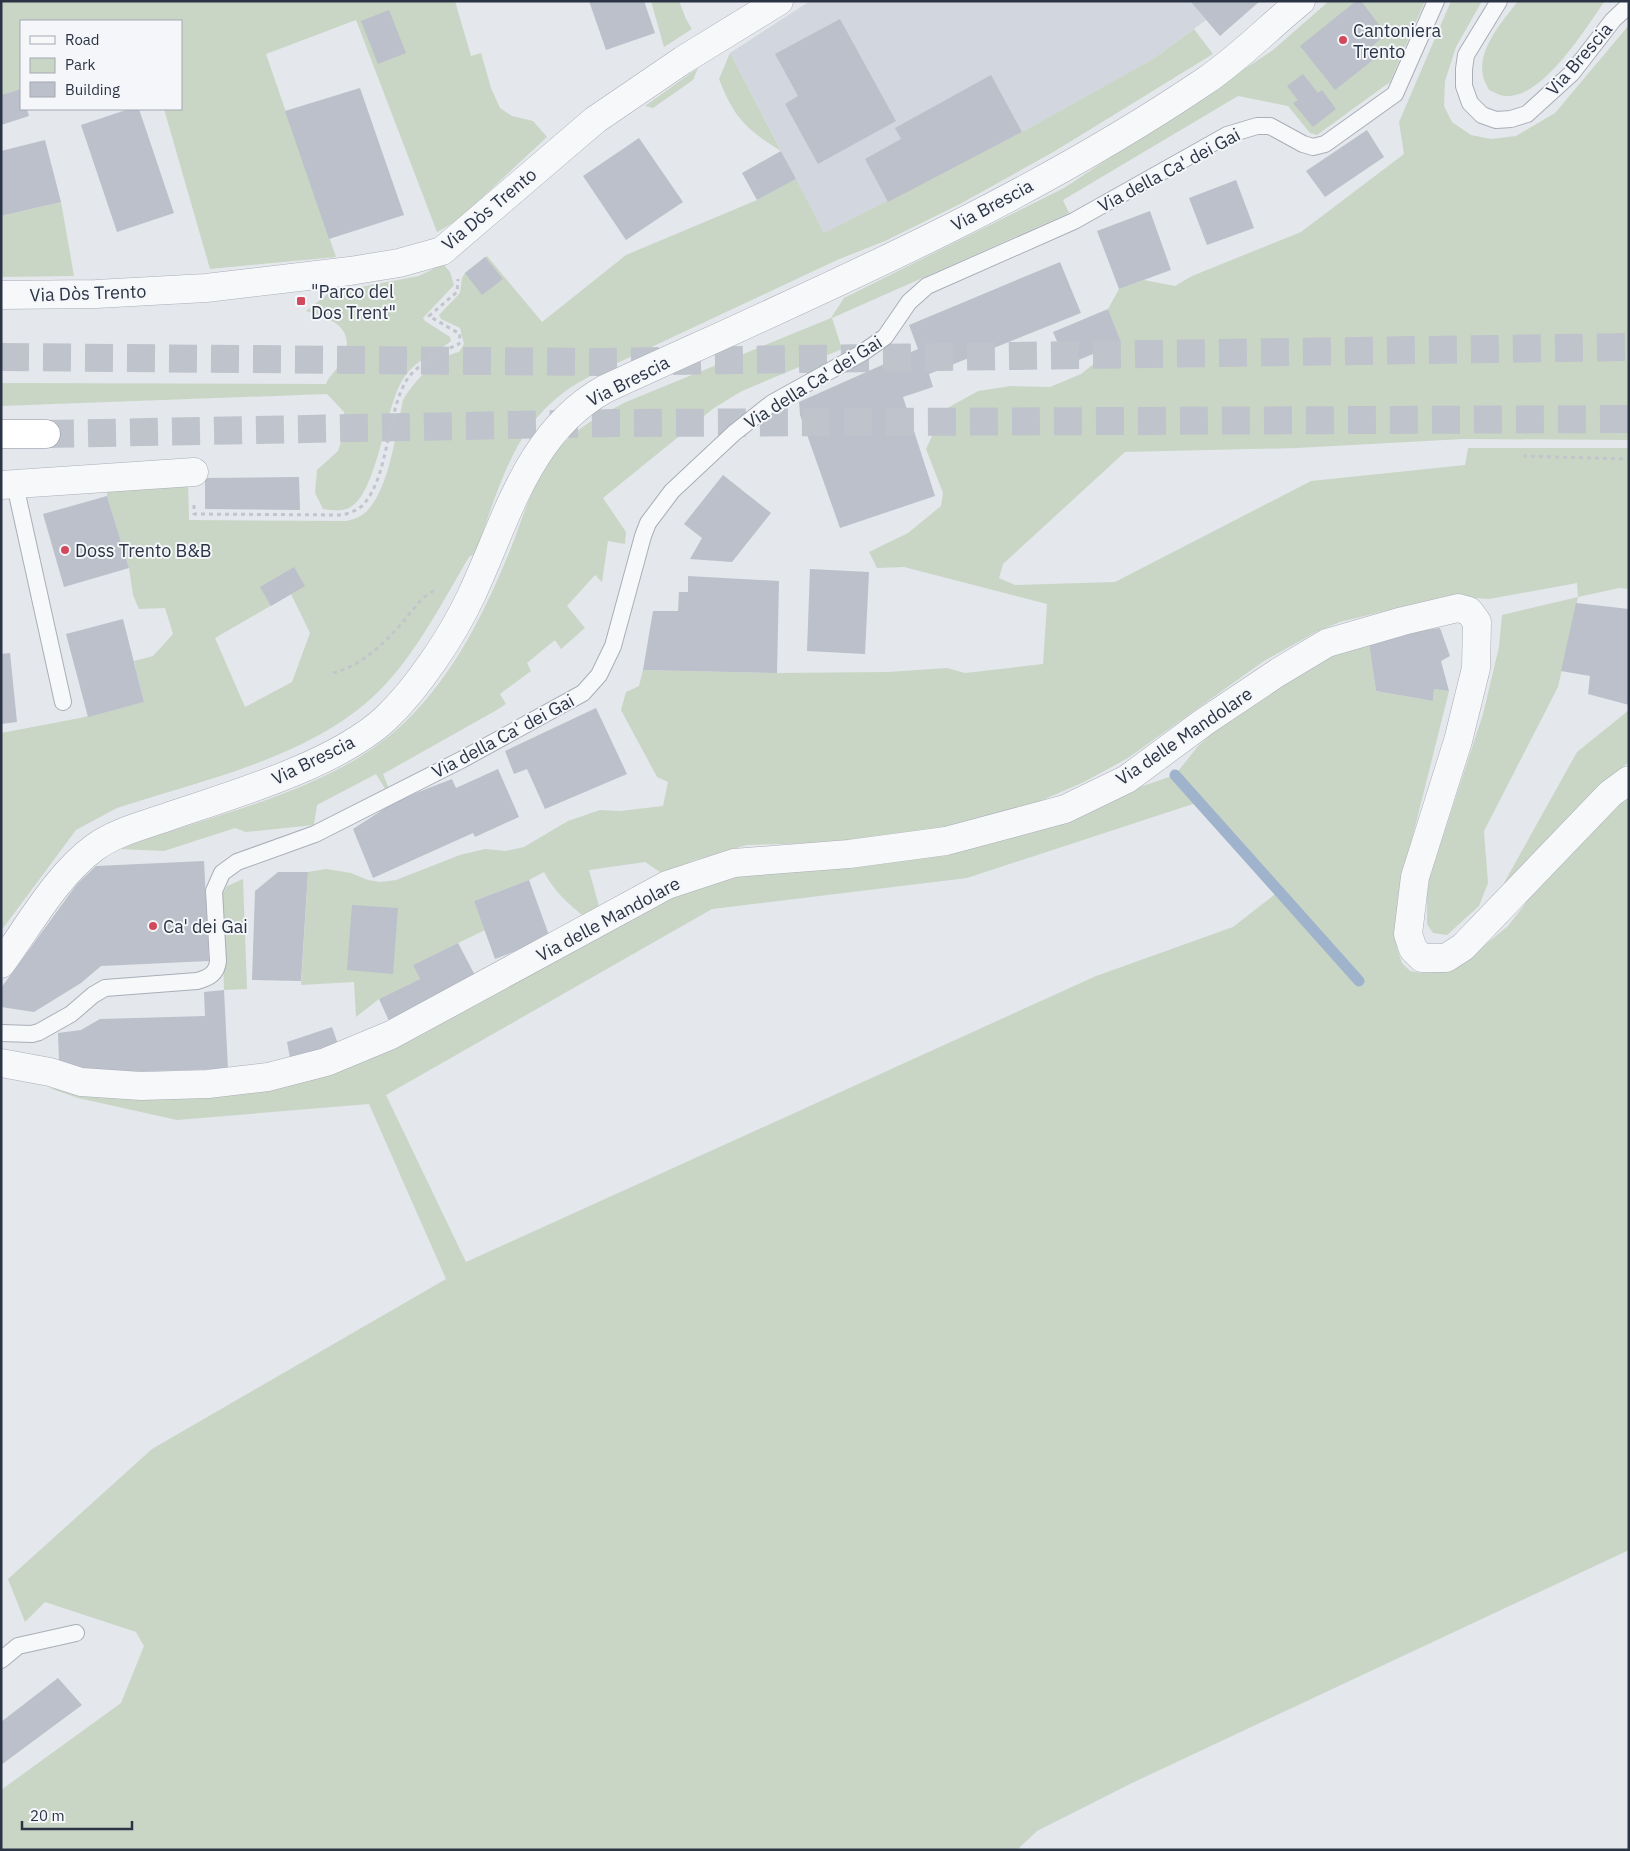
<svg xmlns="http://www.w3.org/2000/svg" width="1630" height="1851" font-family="'IBM Plex Sans',sans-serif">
	<rect width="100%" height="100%" fill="#e4e7ec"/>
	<polygon fill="#d2d6de" points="810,1 1190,1 1206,20 1153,59 1022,132 824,233 730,53"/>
	<g fill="#c9d6c5" fill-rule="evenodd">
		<polygon points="1,1 455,1 471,56 481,53 491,88 500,108 512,116 533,121 547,137 458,220 437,232 356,20 266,54 336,257 210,269 164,109 181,109 181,21 21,21 21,89 1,95"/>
		<polygon points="651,1 679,1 686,19 692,29 664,47"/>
		<path d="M1329,1H1425L1390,82L1317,135L1310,133L1288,106L1238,96L1063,200L1069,213L832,318L842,349L742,391L714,408L603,498L626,532L625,544L608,541L602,582L595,575L567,606L585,628L561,649L555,640L527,663L531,671L500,694L506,704L495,711L383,774L390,791L387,792L376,774L317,805L314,825L246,832L235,828L164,851L119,849C212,813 333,793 406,721C456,672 485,611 511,548C523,517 534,478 556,452C574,429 600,415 626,402L831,318L844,298L1064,188L1273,50Z"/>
		<path d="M1451,1H1482L1456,47L1445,81L1444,106L1452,122L1471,135L1491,139L1516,136L1555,113L1629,25V440L1463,439L1297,448L1125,452L1003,564L999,578L1015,585L1115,582L1311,481L1465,465L1468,448H1629V589L1619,588L1578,597L1558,687L1484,831L1488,883L1479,906L1447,935L1433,933L1427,924V886L1483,714L1499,647L1502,615L1578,597L1577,583L1489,599L1446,596L1340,622L1316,632L1264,661L1128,758L1084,782L1038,802L941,830L863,842L747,845L692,861L663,874L645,862L589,870L600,910L586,918C568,904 555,892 544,872L529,880L474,901L485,930L413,965L420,979L379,999L356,1017L354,982L301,985L308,872L326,869L351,873L368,880L380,882L396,880L460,855L485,849L506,851L524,847L568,821L600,810L620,811L663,806L668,782L657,777L621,710L626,692L639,686L643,670L777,673L888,672L947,668L965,673L1043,664L1047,604L904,567L877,568L869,552L908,533L941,506L943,493L926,449L944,410L978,391L1011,386L1050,387L1081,374L1121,342L1108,309L1119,289L1144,280L1175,286L1192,276L1301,232L1404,154L1399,122Z"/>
		<path d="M1518,1H1605C1585,28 1543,100 1504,96C1499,95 1494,92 1489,90C1487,86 1484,81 1483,76C1477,49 1503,21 1518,1Z"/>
		<path d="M1194,29L1213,54L1055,151L960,204L885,241L837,260L596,373C585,379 573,385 563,393C512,431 496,495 476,553L469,557C443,601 415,656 378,692C312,757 203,780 117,808L76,830L1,931V733L80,718L144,702L134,661L153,656L173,634L165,608L139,609L133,595L129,568L107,496V487L188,480L189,520L346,521C355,519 361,517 367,511C390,487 396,431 403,400C414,381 437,356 459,352L464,344L460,328L441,319L439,315L460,293L462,278L465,273L487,256L542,322L626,255L757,200L796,179L824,233L1022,132L1153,59ZM291,594L310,633L292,682L245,707L215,638Z"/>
		<path d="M730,53L781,151C746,129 734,118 719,79Z"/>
		<polygon points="698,68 693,80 653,108 645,106"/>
		<polygon points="61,202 74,276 1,277 1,216"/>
		<path d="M443,264L450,272L454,285L423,318L425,321L450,337L451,341C434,355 415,360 403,379C385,407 377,495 349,508C341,512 332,510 323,509L315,493L317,470L338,451L344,432V412L327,394L1,406V383L326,384C330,373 342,366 345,355C354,325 328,318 306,311L329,293L419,276Z"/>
		<path d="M1368,637L1376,691L1433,701L1434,689L1449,691L1398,895L1397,948L1402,963L1410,971L1421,973L1437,972L1475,953L1508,926L1549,873L1629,794V1550L1132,1783L1037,1831L1017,1850H1V1790L121,1703L144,1646L136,1632L45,1602L25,1622L8,1579L152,1449L446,1279L369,1104L177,1120L78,1098L49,1088L128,1096L261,1086L697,884L1137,788L1175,775L1199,745L1246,705L1295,675ZM1199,802L1279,891L1233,927L1096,976L466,1262L386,1095L712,909L967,878Z"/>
		<polygon points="1629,710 1629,762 1605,780 1509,889 1504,883 1577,752"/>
		<polygon points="243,879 247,989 224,990 221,897 227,886"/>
	</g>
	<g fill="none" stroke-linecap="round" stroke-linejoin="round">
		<polyline stroke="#9fb4cc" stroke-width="11" points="1175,775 1359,981"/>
	</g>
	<g fill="#bbc0ca">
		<polygon points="589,1 644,1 655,33 606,50"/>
		<polygon points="1190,1 1260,1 1220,36"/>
		<polygon points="1356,1 1361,1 1386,34 1371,47 1378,56 1335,90 1300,46"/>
		<polygon points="389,10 406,53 378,64 361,21"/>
		<polygon points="840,19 896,121 818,164 785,104 798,96 775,54"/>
		<polygon points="1303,74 1318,93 1322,90 1336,109 1313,127 1293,103 1298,100 1287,86"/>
		<polygon points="991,75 1022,132 888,202 865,159 901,139 895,128"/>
		<polygon points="360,88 404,215 329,239 285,111"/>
		<polygon points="21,89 21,109 27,109 29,116 1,125 1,95"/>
		<polygon points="129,109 139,109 174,213 117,232 81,125"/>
		<polygon points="1367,130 1384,157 1325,197 1306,171"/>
		<polygon points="639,138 683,202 626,240 583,176"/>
		<polygon points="45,140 61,202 1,216 1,151"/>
		<polygon points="781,151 796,179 757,200 742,173"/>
		<polygon points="1236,180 1254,228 1207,245 1189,198"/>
		<polygon points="1150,211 1171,270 1119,289 1097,231"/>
		<polygon points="485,257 503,279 482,295 465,273"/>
		<polygon points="1060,262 1081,313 929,374 933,387 903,397 935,496 840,528 800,415 799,402 918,349 909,325"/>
		<polygon points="1108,309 1121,342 1067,365 1053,332"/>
		<polygon points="723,475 771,513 732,562 690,559 702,538 684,524"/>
		<polygon points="299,477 300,510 205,509 205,478"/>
		<polygon points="107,496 129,568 64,587 43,514"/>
		<polygon points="294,567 305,586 271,606 260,587"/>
		<polygon points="810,569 869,572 865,654 807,651"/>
		<polygon points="688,576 779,581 777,673 643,670 653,611 678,611 679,592 688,592"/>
		<polygon points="1576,603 1629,609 1629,705 1588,694 1590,676 1561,671"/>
		<polygon points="123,619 144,702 88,717 66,634"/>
		<polygon points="1440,628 1450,656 1441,661 1449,691 1434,689 1433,701 1376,691 1368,637"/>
		<polygon points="10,653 17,722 1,724 1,654"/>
		<polygon points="596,708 627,774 545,809 527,769 514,774 505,751"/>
		<polygon points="498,769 519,817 475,837 473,833 373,878 353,829 398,800 452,779 456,788"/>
		<polygon points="204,861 209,961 101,966 81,983 34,1012 1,1007 1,988 77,884 96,866"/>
		<polygon points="278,872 308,872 301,981 252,980 255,891"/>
		<polygon points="529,880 550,938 495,959 474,901"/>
		<polygon points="352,905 398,908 393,974 347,970"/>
		<polygon points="458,943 478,981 390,1023 379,999 420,979 413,965"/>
		<polygon points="224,990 228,1069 83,1073 59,1061 58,1033 81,1030 100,1019 205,1016 204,992"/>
		<polygon points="332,1027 339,1047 291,1063 287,1042"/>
		<polygon points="58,1678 82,1705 1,1765 1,1722"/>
	</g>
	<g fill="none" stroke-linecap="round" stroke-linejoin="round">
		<g stroke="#bfc3cb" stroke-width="28" stroke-dasharray="28 14" stroke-linecap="butt">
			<polyline points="1,357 597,362 1629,347"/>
			<polyline points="46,434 615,423 1629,419"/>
		</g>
		<g stroke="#a9aeb7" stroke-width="18">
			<g id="service">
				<polyline points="1499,1 1466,55 1464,69 1464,86 1470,103 1482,115 1496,120 1511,119 1527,114 1572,73 1613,20 1629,5"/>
				<polyline points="15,485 63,702"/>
				<path d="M1,1033L32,1034L39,1032L71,1014L93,995L105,988L197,981C208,978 217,974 218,961L214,891L222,873L237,862L315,834L463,759L583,693L599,675L613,646L643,536L648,523L672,491L734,433L772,403L862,353L885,337L909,302L927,286L1074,221L1227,135L1257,126H1270L1303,144L1313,147L1325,144L1395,94L1436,1"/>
				<polyline points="1,1660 18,1646 76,1633"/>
			</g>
		</g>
		<g stroke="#a9aeb7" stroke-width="29">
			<g id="minor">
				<polyline points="1,295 96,294 206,288 350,271 399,263 442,251 595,120 683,60 779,1"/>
				<polyline points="1,485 194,472"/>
				<polyline points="1,1063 50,1072 81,1082 141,1086 208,1084 268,1077 326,1062 391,1035 667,885 734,863 849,854 946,841 1065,809 1127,779 1204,722 1277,673 1327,643 1403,621 1458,608 1469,611 1477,622 1476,668 1458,741 1415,877 1408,934 1413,949 1422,958 1446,958 1463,947 1610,794 1629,780"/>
			</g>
		</g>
		<g stroke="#a9aeb7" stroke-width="29">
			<path id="tertiary" d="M1,964C29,926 56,876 94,848C115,832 145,825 170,816C235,794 335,765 385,719C418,688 453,635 472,594C507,519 528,432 605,389C809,295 1019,207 1205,81C1239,58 1269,27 1301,1"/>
		</g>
		<g stroke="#8b94a3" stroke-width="29">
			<polyline id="motorway" points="1,434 46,434"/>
		</g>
		<g stroke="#c2c5cb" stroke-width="3" stroke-dasharray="4 4" stroke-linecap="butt">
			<polyline points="1523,456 1629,459"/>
			<path d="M194,505V514L343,515C350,513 358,510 363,505C390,475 386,411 408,378C418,364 443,351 459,344L460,334L429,316L457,292L458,279"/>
			<path d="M333,673C359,666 378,649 396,630C410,615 418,598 437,589"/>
		</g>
		<use href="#service" stroke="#f7f8fa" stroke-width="16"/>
		<use href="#minor" stroke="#f7f8fa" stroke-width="28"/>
		<use href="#tertiary" stroke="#f7f8fa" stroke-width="28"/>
		<use href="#motorway" stroke="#fff" stroke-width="28"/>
	</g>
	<g fill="#d1495b" stroke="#f4f6f9" stroke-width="2">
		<circle cx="1343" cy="40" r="5"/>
		<rect x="296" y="296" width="10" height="10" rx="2.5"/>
		<circle cx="65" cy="550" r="5"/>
		<circle cx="153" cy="926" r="5"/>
	</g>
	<g text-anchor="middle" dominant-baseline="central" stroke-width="4" stroke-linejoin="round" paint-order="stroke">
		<g font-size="18" fill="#2b3445" stroke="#f4f6f9" text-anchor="start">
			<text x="1353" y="30">Cantoniera<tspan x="1353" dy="21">Trento</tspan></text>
			<text x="311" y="291">"Parco del<tspan x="311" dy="21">Dos Trent"</tspan></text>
			<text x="75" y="550">Doss Trento B&amp;B</text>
			<text x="163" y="926">Ca' dei Gai</text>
		</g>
		<g font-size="18" fill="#2b3445" stroke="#f4f6f9">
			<text transform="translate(1579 59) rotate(-49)">Via Brescia</text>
			<text transform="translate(1169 170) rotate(-28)">Via della Ca' dei Gai</text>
			<text transform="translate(992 205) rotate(-28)">Via Brescia</text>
			<text transform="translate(489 209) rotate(-40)">Via Dòs Trento</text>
			<text transform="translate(88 293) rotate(-2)">Via Dòs Trento</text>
			<text transform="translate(628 381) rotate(-27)">Via Brescia</text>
			<text transform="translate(813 382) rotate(-32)">Via della Ca' dei Gai</text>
			<text transform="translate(503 736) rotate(-28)">Via della Ca' dei Gai</text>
			<text transform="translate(1184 736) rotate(-34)">Via delle Mandolare</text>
			<text transform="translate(313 760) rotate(-26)">Via Brescia</text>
			<text transform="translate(608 919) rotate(-28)">Via delle Mandolare</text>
		</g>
	</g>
	<rect width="1630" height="1851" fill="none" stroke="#2b3445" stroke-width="5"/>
	<rect x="20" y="20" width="162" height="90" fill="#f4f6f9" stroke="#a4a8b1"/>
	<rect x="30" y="36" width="25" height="8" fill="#f7f8fa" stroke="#a4a8b1"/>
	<text x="65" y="45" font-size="15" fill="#2b3445">Road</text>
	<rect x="30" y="58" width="25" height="15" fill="#c9d6c5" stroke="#a4a8b1"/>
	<text x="65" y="70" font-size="15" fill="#2b3445">Park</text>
	<rect x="30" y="82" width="25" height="15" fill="#bbc0ca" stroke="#a4a8b1"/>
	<text x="65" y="95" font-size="15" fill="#2b3445">Building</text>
	<path d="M22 1821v8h110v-8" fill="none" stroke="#2b3445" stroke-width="2.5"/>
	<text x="30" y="1821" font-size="15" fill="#2b3445" stroke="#f4f6f9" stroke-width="4" paint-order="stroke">20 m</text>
</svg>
